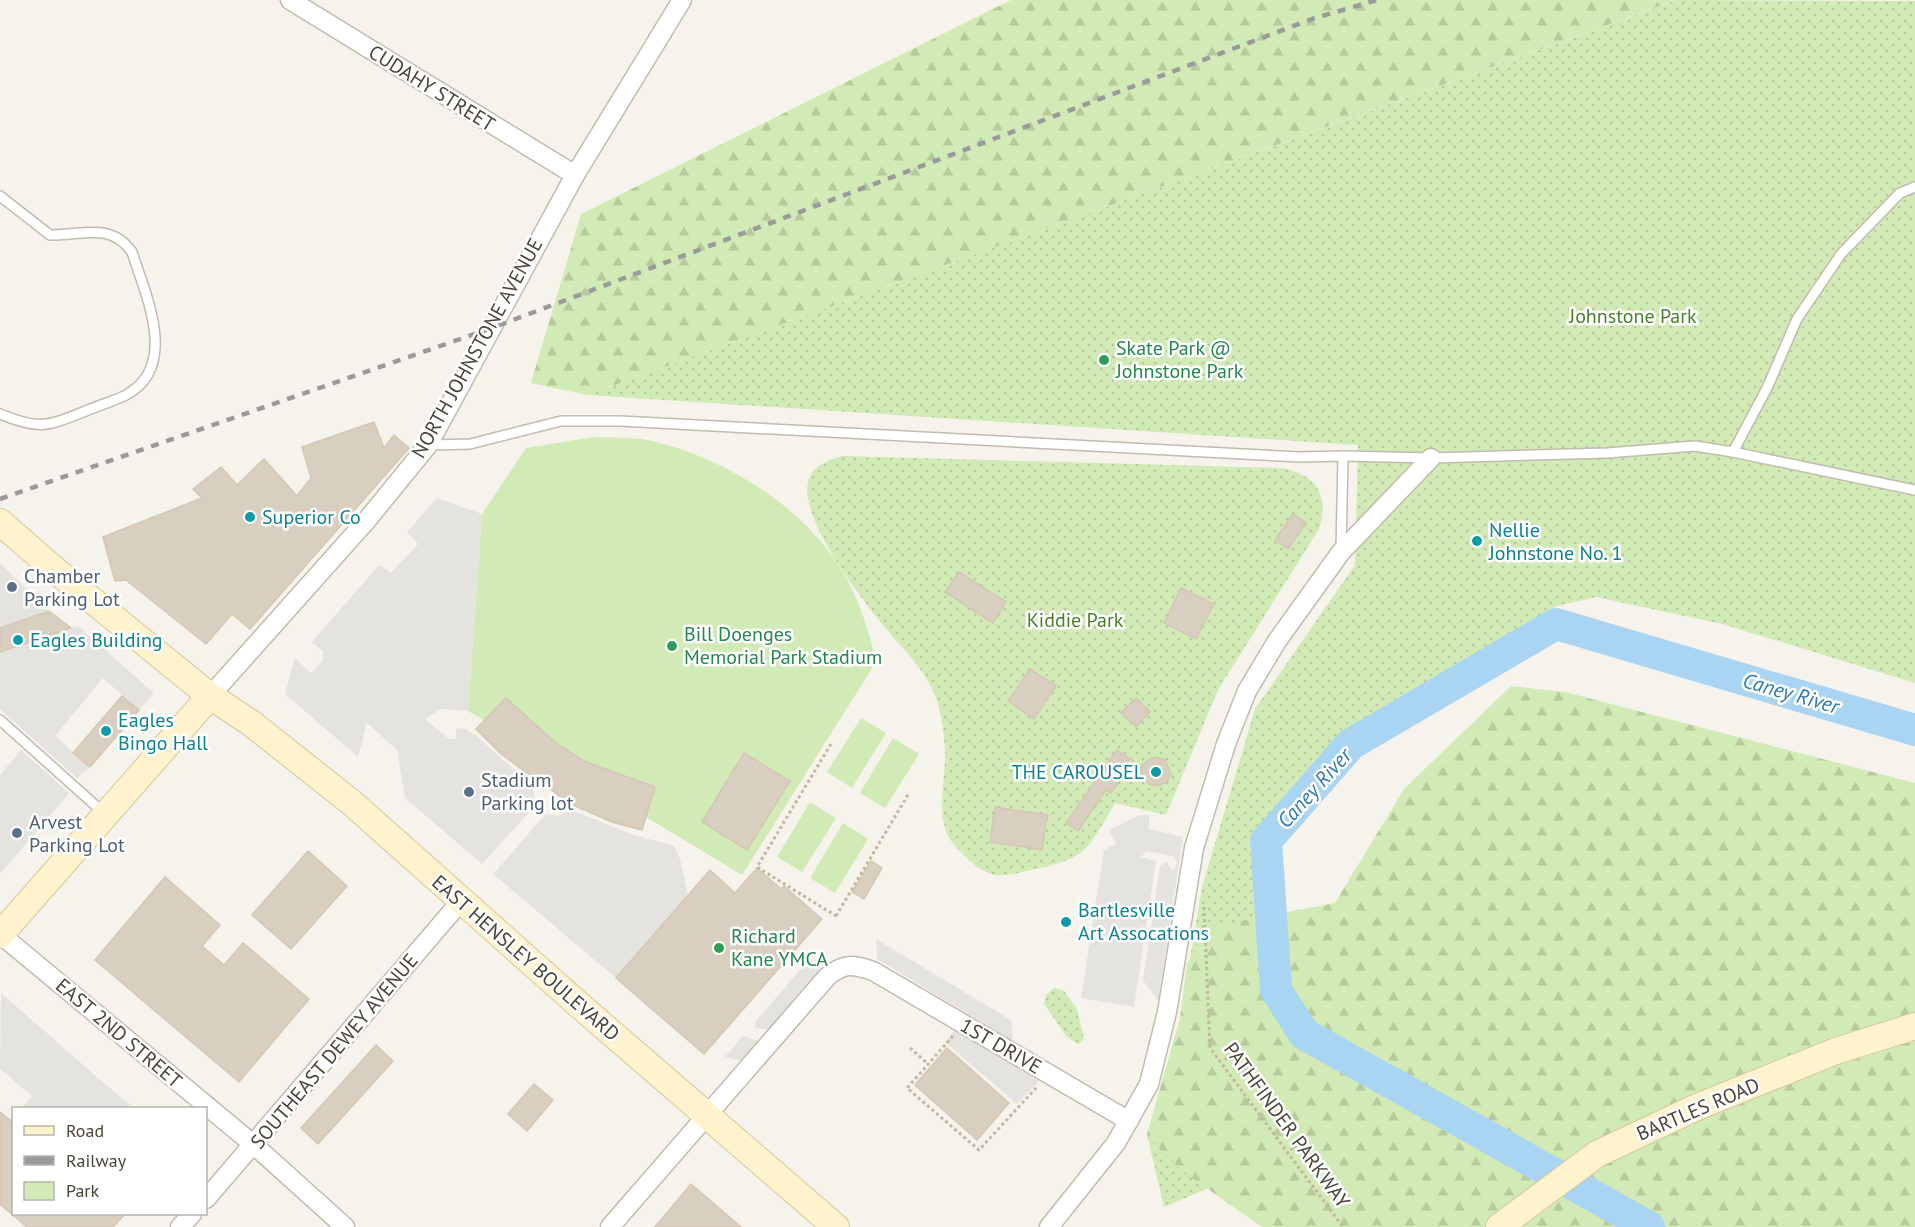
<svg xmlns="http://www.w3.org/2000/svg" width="1915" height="1227" font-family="'PT Sans',sans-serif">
	<defs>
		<pattern id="green-dots" width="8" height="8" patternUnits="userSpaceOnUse" patternTransform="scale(1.5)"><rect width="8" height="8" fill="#d2eab5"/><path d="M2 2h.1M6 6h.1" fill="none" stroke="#b6ca9c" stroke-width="1.8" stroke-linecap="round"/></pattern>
		<pattern id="forest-firs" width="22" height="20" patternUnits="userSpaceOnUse" patternTransform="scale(1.5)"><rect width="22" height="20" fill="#d2eab5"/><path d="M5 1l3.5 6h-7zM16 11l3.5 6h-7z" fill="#b6ca9c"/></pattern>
	</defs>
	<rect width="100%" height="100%" fill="#f6f3ec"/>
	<g fill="url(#green-dots)">
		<polygon points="1677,0 1915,1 1915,683 1722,624 1596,597 1557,606 1335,739 1250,841 1263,1001 1401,1106 1164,1207 1147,1135 1180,1019 1202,887 1255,709 1355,565 1358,445 587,395"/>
		<path d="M842,456L1281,468C1316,474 1330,495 1319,529L1218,690L1166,815L1115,803C1085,854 1087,858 1027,871C1001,877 990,879 969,860C959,850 949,842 945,828C938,803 946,776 945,751C944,731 941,706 932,689C921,665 899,645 882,624C859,595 800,520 808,482C812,466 828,460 842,456Z"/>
		<polygon points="1054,988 1063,990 1077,1009 1084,1039 1078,1044 1067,1037 1044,1004 1046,995"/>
	</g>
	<g fill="url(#forest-firs)">
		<polygon points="1011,0 1676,0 587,395 531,383 581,214"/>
		<polygon points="1511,686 1565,692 1915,783 1915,1227 1262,1227 1181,1170 1147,1135 1180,1019 1187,964 1206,928 1335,903 1404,789"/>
	</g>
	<g fill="#d2eab5">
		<path d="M593,437C610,438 630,437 647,440C725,456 814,512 850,585C862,609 870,635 876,662L742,875L646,817L642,830C572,810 527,781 476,729L484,720L468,711L482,514L526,448Z"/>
		<polygon points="861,718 886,733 852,788 827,772"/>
		<polygon points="893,738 919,754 885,808 860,793"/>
		<polygon points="810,802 836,818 802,872 777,857"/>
		<polygon points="843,823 868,839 835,893 810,878"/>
	</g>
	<g fill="#e5e3e0">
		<polygon points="437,498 482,514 468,711 440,709 425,719 449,739 456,739 456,729 463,728 474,734 533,786 535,806 482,864 405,798 397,750 367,723 358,757 285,694 295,658 311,673 323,660 323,651 312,642 379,565 391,573 418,544 407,532"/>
		<polygon points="0,563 49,611 0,628"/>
		<polygon points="78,626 154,693 139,710 103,678 55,736 90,767 77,778 0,709 0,652"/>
		<polygon points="21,750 69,793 0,874 0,775"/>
		<polygon points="571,810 631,834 674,846 680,859 688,895 616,978 493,874 546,814 559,816"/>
		<polygon points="1140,815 1149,815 1149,829 1183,837 1158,1001 1143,980 1160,866 1166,862 1174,871 1177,862 1173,856 1146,851 1141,857 1156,861 1134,1007 1081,998 1104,850 1116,844 1109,830"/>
		<polygon points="876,939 1011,1020 1013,1041 877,959"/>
		<polygon points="805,964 822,967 768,1030 755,1028 756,1021"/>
		<polygon points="1,993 105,1084 134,1108 22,1108 32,1096 0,1069"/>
		<polygon points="955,1030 1039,1081 1017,1104 945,1042"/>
		<polygon points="743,1036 759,1041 741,1061 725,1057"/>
	</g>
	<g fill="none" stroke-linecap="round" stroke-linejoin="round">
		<polyline stroke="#a9d4f2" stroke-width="32" points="1649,1227 1304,1034 1276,990 1266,841 1351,744 1556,624 1915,730"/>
	</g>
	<g fill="#d8cfc1" stroke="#d3c7b4" stroke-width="1.5">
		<polygon points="374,422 384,448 394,435 409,448 250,629 232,614 206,644 126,580 115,581 103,537 202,498 193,489 221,467 237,485 264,459 297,496 311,478 302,447"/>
		<polygon points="1293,514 1306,523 1288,549 1275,540"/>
		<polygon points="959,572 1006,602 993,623 945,592"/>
		<polygon points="1181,588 1214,604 1196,639 1164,623"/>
		<polygon points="49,611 71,628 0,652 0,628"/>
		<polygon points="1030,669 1056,686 1034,719 1008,701"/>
		<polygon points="122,696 139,710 90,767 73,753"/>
		<polygon points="506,698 557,744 586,762 655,787 642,830 612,822 571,804 501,754 476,729"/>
		<polygon points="1136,698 1150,712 1136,727 1121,713"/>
		<polygon points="1117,750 1133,761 1111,793 1106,790 1078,831 1066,823"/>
		<polygon points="744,753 790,781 747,850 702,822"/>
		<polygon points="1157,757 1165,760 1171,773 1167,782 1158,786 1149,784 1139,769 1148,760"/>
		<polygon points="995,807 1047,815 1042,850 990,842"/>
		<polygon points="308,851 347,886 291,949 252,915"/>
		<polygon points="871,861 882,868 864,899 852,892"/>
		<polygon points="757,868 781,889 784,886 822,919 704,1054 616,978 710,870 735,893"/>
		<polygon points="165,877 220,925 202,946 224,965 243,943 309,999 239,1082 95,960"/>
		<polygon points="376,1045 393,1061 318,1144 301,1128"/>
		<polygon points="947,1048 1009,1103 977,1140 915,1085"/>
		<polygon points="534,1084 553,1100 527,1131 508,1114"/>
		<polygon points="0,1112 14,1123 14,1214 125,1214 113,1227 27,1227 0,1204"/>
		<polygon points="691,1184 741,1227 655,1227"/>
	</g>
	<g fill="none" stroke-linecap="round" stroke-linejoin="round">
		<g stroke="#c2bbae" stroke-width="12">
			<g id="lane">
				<polyline points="1915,187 1900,193 1841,254 1797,319 1767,388 1733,452 1915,490"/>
				<path d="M0,196L50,235C81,236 110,221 132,252C145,294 180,366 126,395C114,401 100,405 88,410C48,426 41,431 0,414"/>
				<polyline points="428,445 470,444 561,421 620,421 1300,457 1343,456 1341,550"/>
				<polyline points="1343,456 1431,458 1607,453 1695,446 1733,452"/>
				<polyline points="0,720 105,814"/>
			</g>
		</g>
		<g stroke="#c2bbae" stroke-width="21">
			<g id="street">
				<polyline points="290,0 575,175"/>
				<polyline points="210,696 367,520 428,445 575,175 682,0"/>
				<polyline points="0,934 254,1145 345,1227"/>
				<polyline points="206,1199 461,901"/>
				<polyline points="180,1227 192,1214"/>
				<path d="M610,1227L827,977C844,963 852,964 873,971L1129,1121"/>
				<polyline points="1049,1227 1116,1143 1149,1084 1167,1012 1194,848 1226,744 1247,691 1277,641 1341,552 1431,458"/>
			</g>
		</g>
		<g stroke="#d6c79b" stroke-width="28">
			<g id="secondary">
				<polyline points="0,522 55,570 210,696 251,723 352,803 578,1004 836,1227"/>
				<polyline points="0,935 210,696"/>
				<polyline points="1499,1227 1597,1154 1697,1107 1836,1051 1915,1026"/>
			</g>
		</g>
		<g stroke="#c4b79f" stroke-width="3" stroke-dasharray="3 3" stroke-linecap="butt">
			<polyline points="831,744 757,867 836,916"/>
			<polyline points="1204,907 1210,1048 1343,1227"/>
			<polyline points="836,916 909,793"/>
			<polyline points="953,1036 907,1088 979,1150 1037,1087"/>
			<polyline points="910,1048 928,1064"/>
		</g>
		<use href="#lane" stroke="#fff" stroke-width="9"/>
		<use href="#street" stroke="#fff" stroke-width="18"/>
		<use href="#secondary" stroke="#fff3cd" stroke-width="26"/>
		<polyline stroke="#9a9a9a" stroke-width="4.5" stroke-dasharray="8 8" stroke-linecap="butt" points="0,499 489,329 1312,19 1377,0"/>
	</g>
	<g fill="#2e9e5b" stroke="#fff" stroke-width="2">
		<circle cx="1104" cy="360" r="6"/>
		<circle cx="672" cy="646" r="6"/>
		<circle cx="719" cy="948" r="6"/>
	</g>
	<g fill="#0f9aa8" stroke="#fff" stroke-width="2">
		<circle cx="250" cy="517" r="6"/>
		<circle cx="1477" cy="541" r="6"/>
		<circle cx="18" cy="640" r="6"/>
		<circle cx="106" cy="731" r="6"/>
		<circle cx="1156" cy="772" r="6"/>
		<circle cx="1066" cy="922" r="6"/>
	</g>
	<g fill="#5c6f8a" stroke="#fff" stroke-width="2">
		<circle cx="12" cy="587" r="6"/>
		<circle cx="469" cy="792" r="6"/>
		<circle cx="17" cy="833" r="6"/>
	</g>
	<g text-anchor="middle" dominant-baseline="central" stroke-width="5" stroke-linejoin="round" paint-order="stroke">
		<g font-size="20" fill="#4b4439" stroke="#fff">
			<text transform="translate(432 88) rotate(32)">CUDAHY STREET</text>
			<text transform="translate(477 348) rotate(-61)">NORTH JOHNSTONE AVENUE</text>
			<text transform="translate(526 958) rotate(41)">EAST HENSLEY BOULEVARD</text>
			<text transform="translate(119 1033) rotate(40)">EAST 2ND STREET</text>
			<text transform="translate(1001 1046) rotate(30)">1ST DRIVE</text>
			<text transform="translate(334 1051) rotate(-50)">SOUTHEAST DEWEY AVENUE</text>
			<text transform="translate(1698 1109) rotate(-23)">BARTLES ROAD</text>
			<text transform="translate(1287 1125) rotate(54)">PATHFINDER PARKWAY</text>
		</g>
		<g font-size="20" fill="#4a7f2a" stroke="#fff">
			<text x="1633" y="316">Johnstone Park</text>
			<text x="1075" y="620">Kiddie Park</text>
		</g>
		<g font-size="20" fill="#27864d" stroke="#fff" text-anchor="start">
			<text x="1116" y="348">Skate Park @<tspan x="1116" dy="23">Johnstone Park</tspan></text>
			<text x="684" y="634">Bill Doenges<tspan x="684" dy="23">Memorial Park Stadium</tspan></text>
			<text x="731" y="936">Richard<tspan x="731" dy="23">Kane YMCA</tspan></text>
		</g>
		<g font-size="20" fill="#0d838f" stroke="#fff" text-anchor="start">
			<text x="262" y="517">Superior Co</text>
			<text x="1489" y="530">Nellie<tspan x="1489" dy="23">Johnstone No. 1</tspan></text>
			<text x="30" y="640">Eagles Building</text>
			<text x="118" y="720">Eagles<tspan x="118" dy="23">Bingo Hall</tspan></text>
			<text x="1144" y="772" text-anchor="end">THE CAROUSEL</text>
			<text x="1078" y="910">Bartlesville<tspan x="1078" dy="23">Art Assocations</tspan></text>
		</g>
		<g font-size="20" fill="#4e5e75" stroke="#fff" text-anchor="start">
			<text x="24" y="576">Chamber<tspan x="24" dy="23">Parking Lot</tspan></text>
			<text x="481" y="780">Stadium<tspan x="481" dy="23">Parking lot</tspan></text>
			<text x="29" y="822">Arvest<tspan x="29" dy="23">Parking Lot</tspan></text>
		</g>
		<g font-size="21" font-style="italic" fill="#2e7ab2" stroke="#fff">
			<text transform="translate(1791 693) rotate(16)">Caney River</text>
			<text transform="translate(1314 788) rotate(-48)">Caney River</text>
		</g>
	</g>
	<rect x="12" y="1107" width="195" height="108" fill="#ffffff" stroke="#b7b4b0" stroke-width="1.5"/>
	<rect x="24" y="1126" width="30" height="9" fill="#fff3cd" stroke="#b7b4b0" stroke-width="1.5"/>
	<text x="66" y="1137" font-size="18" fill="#4b4439">Road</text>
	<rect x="24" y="1156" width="30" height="9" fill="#9a9a9a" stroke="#b7b4b0" stroke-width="1.5"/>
	<text x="66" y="1167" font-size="18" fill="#4b4439">Railway</text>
	<rect x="24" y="1182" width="30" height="18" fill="#d2eab5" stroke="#b7b4b0" stroke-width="1.5"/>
	<text x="66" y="1197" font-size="18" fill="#4b4439">Park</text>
</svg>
